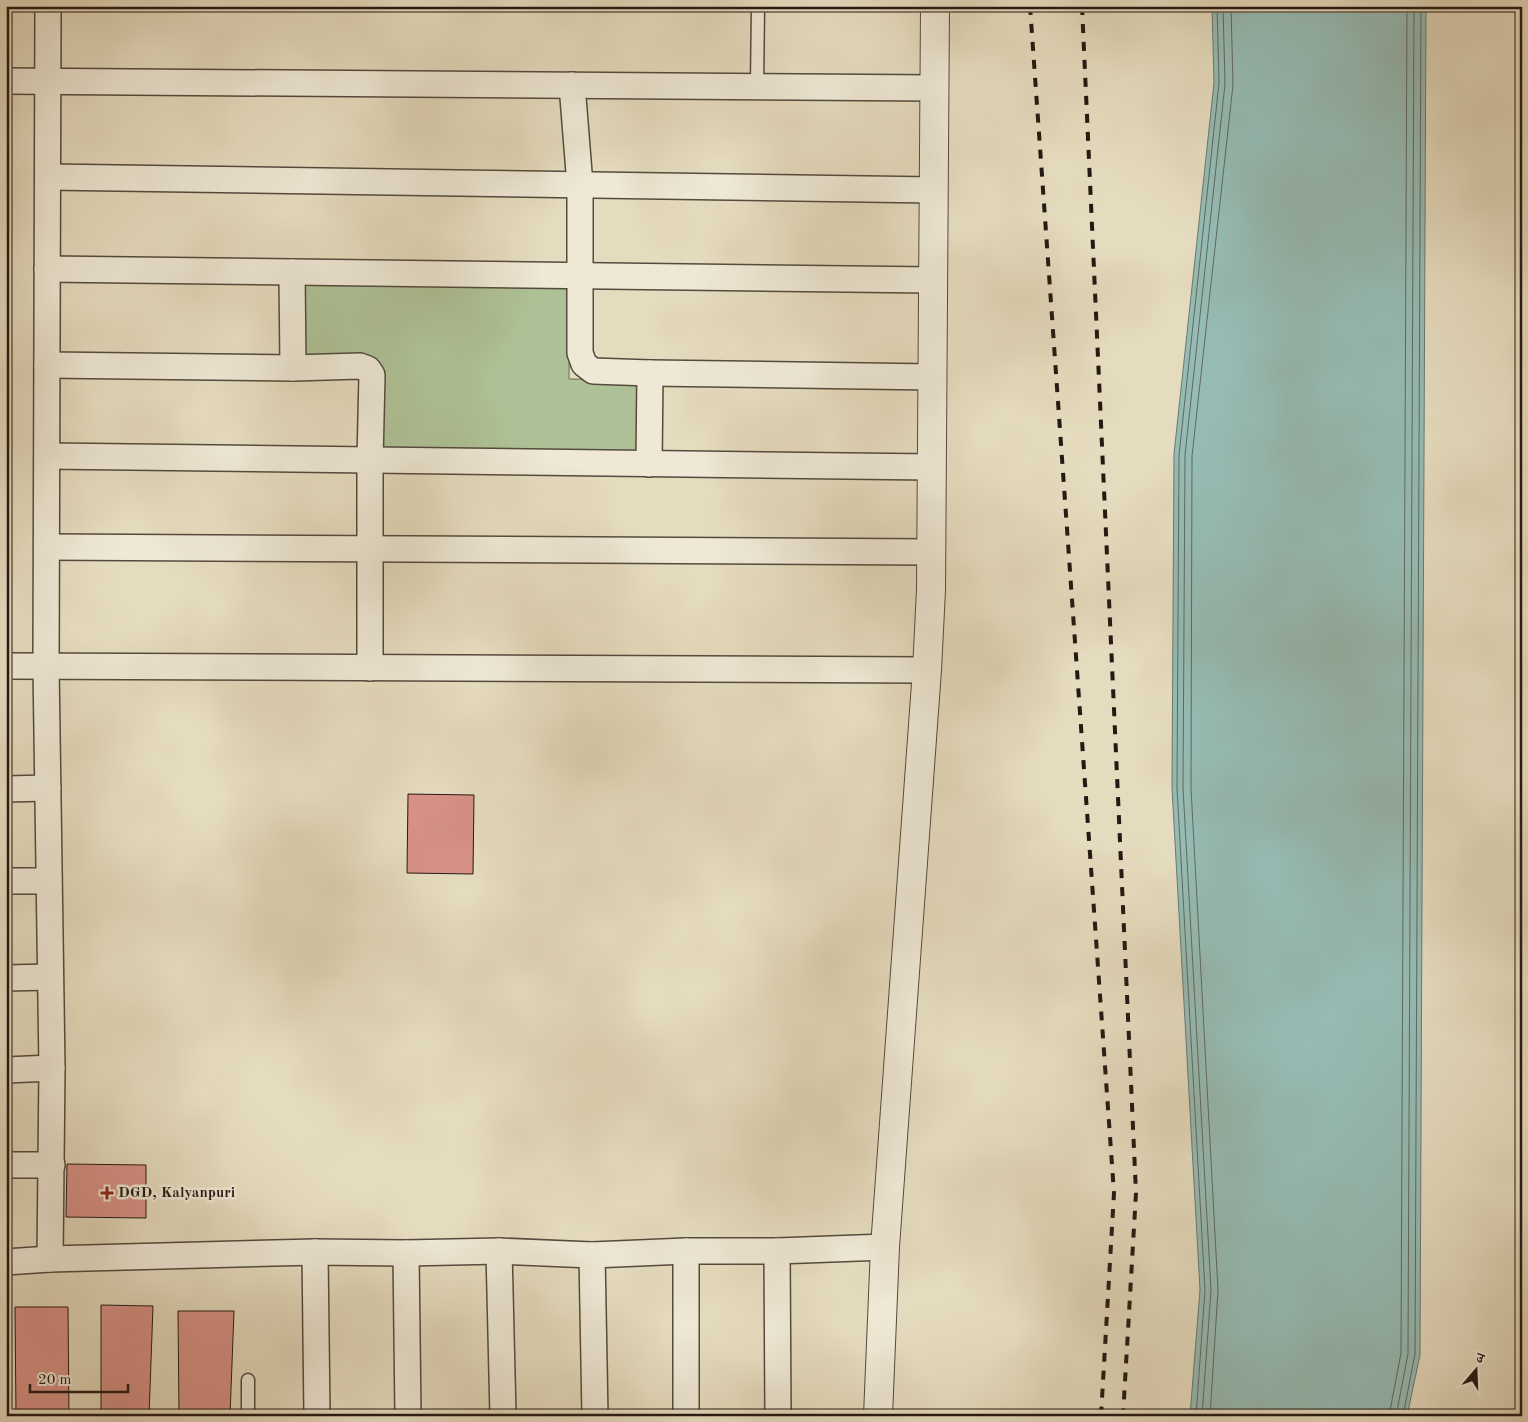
<svg xmlns="http://www.w3.org/2000/svg" width="1528" height="1422" font-family="'Old Standard TT','Noto Serif Devanagari',serif">
	<rect width="100%" height="100%" fill="#e5dbbe"/>
	<filter id="stains"><feTurbulence type="fractalNoise" baseFrequency=".004" numOctaves="4"/><feColorMatrix values="0 0 0 0 .2 0 0 0 0 .09 0 0 0 0 .02 0 0 0 .5 -.17"/></filter>
	<radialGradient id="worn" r=".72"><stop offset=".6" stop-color="#630" stop-opacity="0"/><stop offset="1" stop-color="#630" stop-opacity=".3"/></radialGradient>
	<polygon fill="#aec196" stroke="#696d54" points="302,281 570,284 569,379 642,380 642,454 378,452 379,362 301,361"/>
	<polygon fill="#96bbb3" stroke="#687a73" points="1212,6 1426,6 1420,1355 1407,1416 1190,1416 1200,1290 1172,788 1174,454 1214,83"/>
	<g fill="none" stroke-linecap="round" stroke-linejoin="round">
		<g stroke="#5d6a63" stroke-width="1">
			<polyline points="1196,1416 1205,1290 1177,788 1179,455 1219,83 1217,6"/>
			<polyline points="1202,1416 1211,1290 1183,788 1185,455 1225,84 1223,6"/>
			<polyline points="1210,1416 1218,1290 1191,788 1192,456 1233,85 1231,6"/>
			<polyline points="1389,1416 1401,1353 1407,6"/>
			<polyline points="1396,1416 1408,1354 1414,6"/>
			<polyline points="1403,1416 1415,1354 1421,6"/>
		</g>
	</g>
	<g fill="#d89187" stroke="#241913">
		<polygon points="408,794 474,795 473,874 407,873"/>
		<polygon points="67,1164 146,1165 146,1218 66,1217"/>
		<polygon points="101,1305 153,1306 149,1416 101,1416"/>
		<polygon points="15,1307 68,1307 69,1416 16,1416"/>
		<polygon points="178,1311 234,1311 230,1416 179,1416"/>
	</g>
	<g fill="none" stroke-linecap="round" stroke-linejoin="round">
		<g stroke="#544a3e" stroke-width="15">
			<g id="service">
				<polyline points="757,86 758,6"/>
				<polyline points="248,1416 248,1380"/>
			</g>
		</g>
		<g stroke="#544a3e" stroke-width="28">
			<g id="minor">
				<polyline points="48,6 46,666 52,1068 50,1259"/>
				<polyline points="6,81 934,88"/>
				<polyline points="572,85 580,185 580,353 584,364 593,371 650,373 933,377"/>
				<polyline points="48,177 934,190"/>
				<polyline points="47,269 933,280"/>
				<polyline points="292,272 293,368"/>
				<polyline points="47,365 293,368 360,366 368,369 372,375 370,460 370,668"/>
				<polyline points="47,456 932,467"/>
				<polyline points="649,464 650,373"/>
				<polyline points="47,547 931,552"/>
				<polyline points="6,666 927,670"/>
				<polyline points="6,789 48,788"/>
				<polyline points="6,881 48,881"/>
				<polyline points="6,978 50,977"/>
				<polyline points="6,1070 52,1068"/>
				<polyline points="6,1165 52,1165"/>
				<polyline points="499,1251 503,1416"/>
				<polyline points="777,1251 778,1416"/>
				<polyline points="315,1252 317,1416"/>
				<polyline points="406,1253 408,1416"/>
				<polyline points="592,1255 595,1416"/>
				<polyline points="6,1262 50,1259 315,1252 406,1253 499,1251 592,1255 686,1251 777,1251 885,1247"/>
				<polyline points="686,1416 686,1251"/>
			</g>
		</g>
		<g stroke="#544a3e" stroke-width="30">
			<polyline id="tertiary" points="878,1416 885,1247 927,670 931,590 935,6"/>
		</g>
		<use href="#service" stroke="#eee8d5" stroke-width="12"/>
		<use href="#minor" stroke="#eee8d5" stroke-width="25"/>
		<use href="#tertiary" stroke="#eee8d5" stroke-width="28"/>
		<g stroke="#241913" stroke-width="4" stroke-dasharray="9 9" stroke-linecap="butt">
			<polyline points="1030,6 1114,1193 1101,1416"/>
			<polyline points="1082,6 1136,1193 1123,1416"/>
		</g>
	</g>
	<path fill="#8f2418" stroke="#eee8d5" stroke-width="2" d="M104.5 1185.5h5v5h5v5h-5v5h-5v-5h-5v-5h5z"/>
	<g text-anchor="middle" dominant-baseline="central" stroke-width="5" stroke-linejoin="round" paint-order="stroke">
		<g font-size="15" font-weight="bold" fill="#241913" stroke="#eee8d5" text-anchor="start">
			<text x="118" y="1193">DGD, Kalyanpuri</text>
		</g>
	</g>
	<rect width="1528" height="1422" fill="none" stroke="#e5dbbe" stroke-width="25"/>
	<rect x="8" y="8" width="1513" height="1407" fill="none" stroke="#241913" stroke-width="2.5"/>
	<rect x="12" y="12" width="1503" height="1397" fill="none" stroke="#241913"/>
	<g transform="translate(1476 1370) rotate(19)" stroke="#eee8d5" stroke-width="4" paint-order="stroke">
	<path d="M0-4L9 19L0 12L-9 19Z" fill="#241913"/>
	<text y="-8" font-size="14" font-weight="bold" text-anchor="middle" fill="#241913">उ</text>
	</g>
	<path d="M30 1384v8h98v-8" fill="none" stroke="#241913" stroke-width="2.5"/>
	<text x="38" y="1384" font-size="15" fill="#241913" stroke="#eee8d5" stroke-width="4" paint-order="stroke">20 m</text>
	<rect width="100%" height="100%" filter="url(#stains)"/>
	<rect width="100%" height="100%" fill="url(#worn)"/>
</svg>
